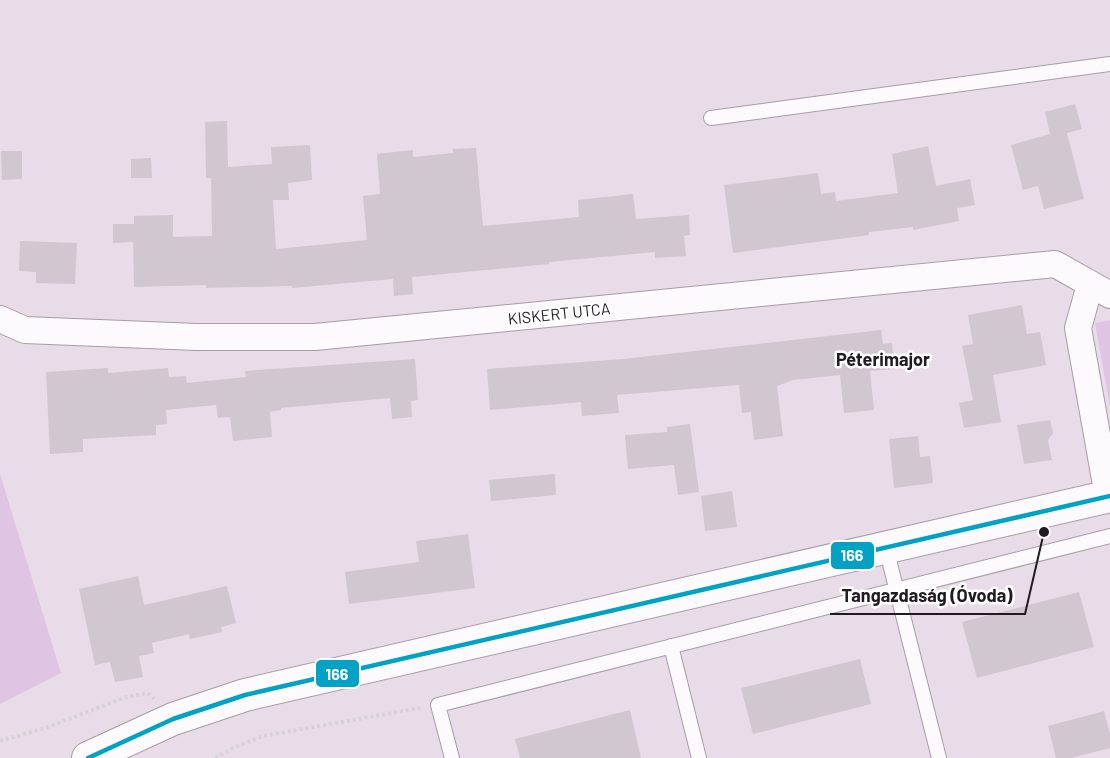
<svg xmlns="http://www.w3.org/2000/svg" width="1110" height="758" viewBox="0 0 1110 758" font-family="Barlow,sans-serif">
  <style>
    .green { fill: #e0c4e4 }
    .building { fill: #d0c7d1 }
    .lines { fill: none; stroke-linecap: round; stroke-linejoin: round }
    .service-casing { stroke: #a69da7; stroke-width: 16 }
    .minor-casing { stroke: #a69da7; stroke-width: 28 }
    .tertiary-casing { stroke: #a69da7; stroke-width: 34 }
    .path { stroke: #d6d3d7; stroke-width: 4; stroke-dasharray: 3 3; stroke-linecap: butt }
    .service { stroke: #fcfafc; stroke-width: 14 }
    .minor { stroke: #fcfafc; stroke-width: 26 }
    .tertiary { stroke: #fcfafc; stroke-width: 32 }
    .bus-1-casing { stroke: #fff; stroke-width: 9 }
    .bus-1 { stroke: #02a2c5; stroke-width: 4.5 }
    .labels { text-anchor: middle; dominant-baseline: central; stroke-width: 5; stroke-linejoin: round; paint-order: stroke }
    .street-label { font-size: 16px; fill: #221a23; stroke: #fff }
    .neighbourhood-label { font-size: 18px; font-weight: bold; fill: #221a23; stroke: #fff }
    .leader { fill: none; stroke: #221a23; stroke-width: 2 }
    .callout-dot { fill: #221a23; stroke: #fff; stroke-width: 2 }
    .callout-label { font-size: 18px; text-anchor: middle; font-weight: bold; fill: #221a23; stroke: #fff; stroke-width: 5; stroke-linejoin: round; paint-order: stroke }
    .line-badge { stroke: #fff; stroke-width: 2 }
    .badge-label { font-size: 16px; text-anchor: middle; font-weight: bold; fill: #fff }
  </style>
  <rect width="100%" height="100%" fill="#e8dce9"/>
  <!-- green -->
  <path class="green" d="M 1110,320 L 1110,407 L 1095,323 Z
    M 0,474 L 61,673 L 0,704 Z"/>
  <!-- building -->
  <path class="building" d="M 1075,104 L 1082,129 L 1067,133 L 1084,199 L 1044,209 L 1038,186 L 1023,190 L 1011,145 L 1050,134 L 1045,112 Z
    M 227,121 L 228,167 L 272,164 L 271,147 L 310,145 L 312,180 L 288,183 L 289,200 L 273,200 L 276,249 L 367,240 L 363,196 L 380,194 L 377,154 L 413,150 L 413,157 L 453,153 L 453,149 L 476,148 L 483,226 L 579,217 L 578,200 L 633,194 L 636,219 L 689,215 L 690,235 L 684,236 L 686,256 L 655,258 L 655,252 L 549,262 L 549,264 L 412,277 L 413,294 L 394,296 L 393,279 L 292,288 L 292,286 L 206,288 L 206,285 L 134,287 L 133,242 L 113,243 L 113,224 L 134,224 L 134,216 L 173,215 L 173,237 L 212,236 L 211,178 L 206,178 L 205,122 Z
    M 928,146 L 936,186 L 970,179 L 975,205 L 957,208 L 959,221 L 913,230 L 913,227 L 869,232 L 869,235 L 733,253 L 724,185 L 818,173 L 821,194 L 835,192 L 836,201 L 898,193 L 892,154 Z
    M 1,151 L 22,151 L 22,179 L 2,180 Z
    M 151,158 L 152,178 L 131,178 L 131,159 Z
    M 20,241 L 77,243 L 75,284 L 36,283 L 36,272 L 19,271 Z
    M 1022,305 L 1027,334 L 1040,332 L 1046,365 L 993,375 L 1001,422 L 964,428 L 959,403 L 973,400 L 962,346 L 973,344 L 968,315 Z
    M 881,330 L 883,344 L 892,343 L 894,369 L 870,371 L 874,410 L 844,413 L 840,375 L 793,380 L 777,386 L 783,436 L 754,440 L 751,412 L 742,413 L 739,385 L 617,395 L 619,413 L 582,416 L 581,402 L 490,410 L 487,369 L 623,359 Z
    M 415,359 L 418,400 L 411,401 L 412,417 L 392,419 L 390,398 L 281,408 L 281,410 L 270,412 L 272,437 L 233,441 L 230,417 L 218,418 L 216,405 L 166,410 L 167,424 L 156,425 L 156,435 L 83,439 L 83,452 L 50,454 L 46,372 L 108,368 L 108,373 L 168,368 L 169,377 L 186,376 L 187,383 L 246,377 L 245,371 Z
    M 1050,420 L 1053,433 L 1048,440 L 1052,460 L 1024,464 L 1017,425 Z
    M 690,424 L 699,492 L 678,495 L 674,465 L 628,469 L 625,435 L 667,432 L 667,427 Z
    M 918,436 L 920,457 L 930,456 L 933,483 L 894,488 L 889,439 Z
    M 555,474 L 556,495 L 491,501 L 489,480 Z
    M 732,491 L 737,527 L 705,531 L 701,496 Z
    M 468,534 L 475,588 L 349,604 L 345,572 L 419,562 L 416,541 Z
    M 138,576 L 144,605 L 227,586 L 236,623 L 221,627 L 222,632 L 190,639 L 189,634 L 152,643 L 154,653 L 139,656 L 143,677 L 115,682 L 110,662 L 95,665 L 79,589 Z
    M 1079,592 L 1094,647 L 977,678 L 962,622 Z
    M 860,659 L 871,704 L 753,734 L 741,688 Z
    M 630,710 L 641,758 L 520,758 L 515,739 Z
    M 1104,711 L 1110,734 L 1110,748 L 1071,758 L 1056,758 L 1048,726 Z"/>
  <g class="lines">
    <defs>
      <path id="service" d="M 711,118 L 1110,64
        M 886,548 L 939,758
        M 671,646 L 699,758
        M 452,758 L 438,705 L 1110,536"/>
      <path id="minor" d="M 1090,285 L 1078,328 L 1108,496
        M 0,319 L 25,330 L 197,337 L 315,337 L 1055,264 L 1110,295"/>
      <path id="tertiary" d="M 88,758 L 173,719 L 245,695 L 1110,496"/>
    </defs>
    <!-- service casing -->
    <use href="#service" class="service-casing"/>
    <!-- minor casing -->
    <use href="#minor" class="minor-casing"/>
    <!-- tertiary casing -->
    <use href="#tertiary" class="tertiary-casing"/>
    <!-- path -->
    <path class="path" d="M 0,741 L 48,727 L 126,697 L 148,693 L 154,699
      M 215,758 L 233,748 L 263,736 L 420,708"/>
    <!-- service -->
    <use href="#service" class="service"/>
    <!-- minor -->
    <use href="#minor" class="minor"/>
    <!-- tertiary -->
    <use href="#tertiary" class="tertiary"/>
    <defs>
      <path id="bus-1" d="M 88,758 L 173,719 L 245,695 L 1110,496"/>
    </defs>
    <!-- bus-1 casing -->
    <use href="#bus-1" class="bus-1-casing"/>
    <!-- bus-1 -->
    <use href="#bus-1" class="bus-1"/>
  </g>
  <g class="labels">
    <!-- street labels -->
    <g class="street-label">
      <text transform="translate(559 313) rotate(-6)">KISKERT UTCA</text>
    </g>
    <!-- neighbourhood labels -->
    <g class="neighbourhood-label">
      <text x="883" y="359">Péterimajor</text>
    </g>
  </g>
  <!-- callouts -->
  <path class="leader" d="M1044 532L1025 614H830"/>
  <circle class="callout-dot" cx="1044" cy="532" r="6"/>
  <g class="callout-label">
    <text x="927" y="602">Tangazdaság (Óvoda)</text>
  </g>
  <g class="line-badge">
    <rect x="830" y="541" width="45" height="29" rx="6" fill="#02a2c5"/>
    <rect x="315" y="659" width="45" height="29" rx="6" fill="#02a2c5"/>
  </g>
  <g class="badge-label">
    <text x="852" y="561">166</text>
    <text x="337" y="680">166</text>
  </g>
</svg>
